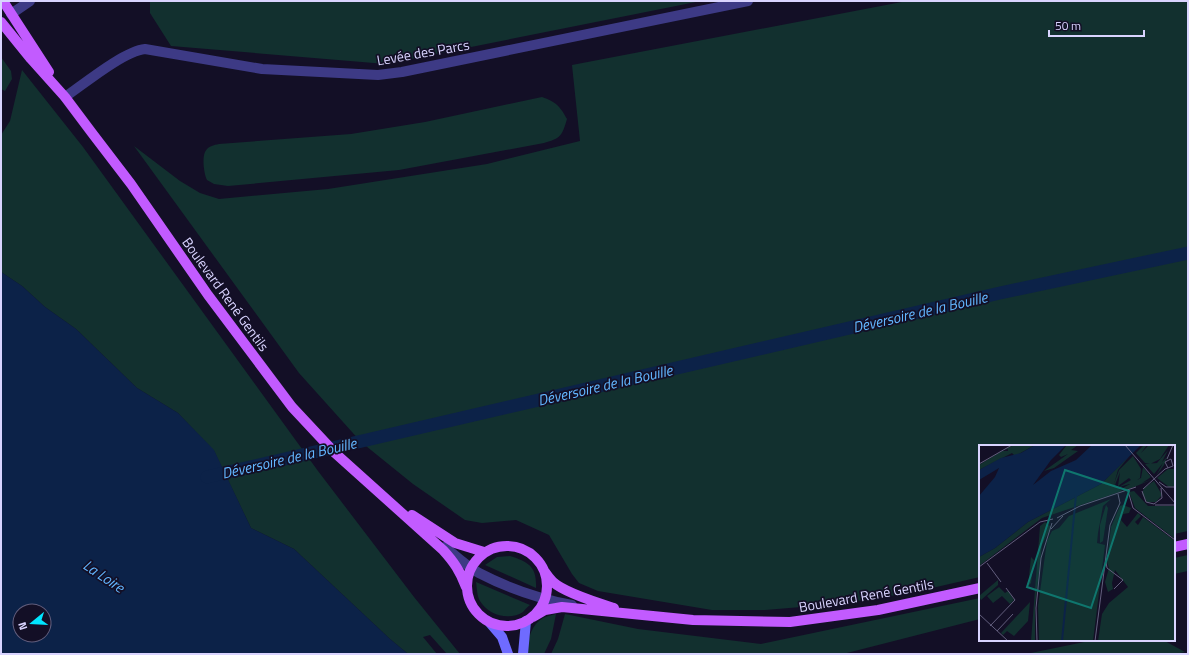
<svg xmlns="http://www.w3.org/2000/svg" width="1189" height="655" viewBox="0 0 1189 655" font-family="'Titillium Web',sans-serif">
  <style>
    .green { fill: #12302f }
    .water { fill: #0c2248; fill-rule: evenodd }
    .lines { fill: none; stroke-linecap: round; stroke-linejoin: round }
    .canal { stroke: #0c2248; stroke-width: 13 }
    .minor { stroke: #3d3a85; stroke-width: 10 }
    .secondary { stroke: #6f6bff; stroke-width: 10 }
    .primary { stroke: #c25bff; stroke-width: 10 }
    .labels { text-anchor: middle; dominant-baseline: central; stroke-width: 3.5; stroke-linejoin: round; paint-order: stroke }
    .street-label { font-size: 14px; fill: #d9d4ff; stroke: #130f26 }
    .water-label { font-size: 15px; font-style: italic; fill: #62b6ff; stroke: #130f26 }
    .inset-river { fill: none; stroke: #0c2248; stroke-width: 2 }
    .inset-road { fill: none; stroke: #625e7d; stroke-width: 1 }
    .view { fill: #0f766e; fill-opacity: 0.15; stroke: #0f766e; stroke-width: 2 }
    .inset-edge { fill: none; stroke: #d9d4ff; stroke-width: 2 }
  </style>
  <rect width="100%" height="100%" fill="#130f26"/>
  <!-- green -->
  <path class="green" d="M 150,1 L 701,1 L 386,64 L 171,46 L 150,13 Z
    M 907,1 L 1188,1 L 1188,531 L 1174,534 L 1174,446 L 980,446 L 980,577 L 910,593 L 837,604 L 765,610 L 712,610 L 598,591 L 579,583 L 572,574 L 549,535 L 516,520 L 482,523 L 465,520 L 413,484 L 361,442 L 299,373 L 134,146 L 180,181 L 200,193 L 219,199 L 328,189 L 487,164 L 580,141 L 572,65 Z
    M 1,57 L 11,71 L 12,79 L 5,91 L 1,89 Z
    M 22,70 L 83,147 L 318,471 L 414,597 L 460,654 L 447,654 L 430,635 L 423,637 L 437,654 L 408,654 L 390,639 L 294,549 L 251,528 L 214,451 L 178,413 L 137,388 L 76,329 L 45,307 L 22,286 L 1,272 L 1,135 L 10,121 Z
    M 542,97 C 556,102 560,106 567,119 C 562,136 561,138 544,143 L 399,170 L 228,186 L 214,184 L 207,180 C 204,174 202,159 205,152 C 208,146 214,145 219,144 L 351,134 L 425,122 Z
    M 1188,555 L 1188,571 L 1174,574 L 1174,558 Z
    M 510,556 C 529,562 537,567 536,588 L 485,565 L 497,557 Z
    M 476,582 L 530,605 C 527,607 525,610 523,612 C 509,621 488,615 480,601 C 477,596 477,589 476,582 Z
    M 980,598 L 980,619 L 843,654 L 551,654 L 558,639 L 565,614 L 638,629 L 761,644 Z
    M 556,614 L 551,639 L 544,654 L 528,654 C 527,640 531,625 543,618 C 547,616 552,615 556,614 Z
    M 1094,640 L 1163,640 L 1185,652 L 1176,654 L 1026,654 Z"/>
  <!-- water -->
  <path class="water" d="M 1,272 L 22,286 L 45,307 L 76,329 L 137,388 L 178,413 L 214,450 L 251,528 L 294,549 L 390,639 L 408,654 L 1,654 ZM 20,611 L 44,611 L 44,635 L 20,635 Z"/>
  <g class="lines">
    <!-- canal -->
    <path class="canal" d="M 207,477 L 1000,293 L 1188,253"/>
    <!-- minor -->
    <path class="minor" d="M 11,14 L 30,1
      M 65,97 C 84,84 124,51 145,49 L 262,69 L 378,75 L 402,72 L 748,1
      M 445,547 C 456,556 466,566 479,573 C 508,588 540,599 572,605"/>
    <!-- secondary -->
    <path class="secondary" d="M 490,623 L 502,637 L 508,654
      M 523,654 L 526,621"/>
    <!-- primary -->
    <path class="primary" d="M 3,1 L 49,72
      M 1,22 L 31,59 L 65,97 L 92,133 L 131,184 L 208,295 L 292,407 L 335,453 L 443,550 C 454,562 460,571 466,587
      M 412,515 L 455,543 L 484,552
      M467 586a40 40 0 1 1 80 0a40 40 0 1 1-80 0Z
      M 1174,547 L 1188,544
      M 545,572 C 547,575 550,579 553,582 C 565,593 598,603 614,608
      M 533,617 L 545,610 L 562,607 L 693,620 L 790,622 L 878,610 L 980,588"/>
  </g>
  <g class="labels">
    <!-- street labels -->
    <g class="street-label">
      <text transform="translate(423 52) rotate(-10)">Levée des Parcs</text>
      <text transform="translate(226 294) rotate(54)">Boulevard René Gentils</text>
      <text transform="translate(866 595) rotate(-10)">Boulevard René Gentils</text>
    </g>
    <!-- water labels -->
    <g class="water-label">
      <text transform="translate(920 312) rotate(-13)">Déversoire de la Bouille</text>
      <text transform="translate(605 385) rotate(-13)">Déversoire de la Bouille</text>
      <text transform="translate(289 458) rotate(-13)">Déversoire de la Bouille</text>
      <text transform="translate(104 576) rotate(34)">La Loire</text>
    </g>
  </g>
  <!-- overview -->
  <g transform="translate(979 445)">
    <rect width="196" height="196" fill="#130f26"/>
    <path d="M 35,0 L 56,0 L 36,11 L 33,8 L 0,25 L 0,20 L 23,6 L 29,6 L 29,4 L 24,5 ZM 99,0 L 92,5 L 99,6 L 75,23 L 65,26 L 89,9 L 82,12 L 80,10 L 87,1 ZM 165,0 L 168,0 L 162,8 L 170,0 L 190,0 L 181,14 L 171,19 L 166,18 L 157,8 ZM 189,5 L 183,17 L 188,12 L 185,20 L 177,31 L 184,18 L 175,29 L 166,19 L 178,18 ZM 152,9 L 139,25 L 135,39 L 140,25 L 154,11 L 162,24 L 161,33 L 154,38 L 140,42 L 152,35 L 150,33 L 139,41 L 141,27 L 136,40 L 143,46 L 63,73 L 0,121 L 0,112 L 16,103 L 49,77 L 122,39 ZM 164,22 L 172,32 L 163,38 L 174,34 L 148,45 L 142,44 L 162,33 ZM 189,24 L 196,24 L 196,41 L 190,42 L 178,33 ZM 175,36 L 183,50 L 177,57 L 168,57 L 163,49 L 165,43 ZM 155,46 L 169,61 L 196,61 L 196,94 L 156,63 L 150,47 ZM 132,54 L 124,61 L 119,88 L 118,98 L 126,100 L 114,196 L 60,196 L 59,161 L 68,96 L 73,86 L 80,83 L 90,71 ZM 127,60 L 129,63 L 124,96 L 121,98 L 121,80 ZM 144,60 L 152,63 L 150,68 L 144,69 L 142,75 L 148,82 L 159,68 L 162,71 L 156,77 L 159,80 L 164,72 L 196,96 L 196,196 L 119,196 L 123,169 L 130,158 L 149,142 L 136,125 L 133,138 L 134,144 L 129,147 L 126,137 L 130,123 L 128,117 L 132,82 L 141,61 ZM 66,77 L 72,82 L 63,100 L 56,162 L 56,196 L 52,196 L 61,81 ZM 52,112 L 55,115 L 52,138 L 49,141 ZM 19,135 L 19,140 L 2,155 L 0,151 ZM 20,142 L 26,148 L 29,146 L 35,155 L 31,159 L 23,151 L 14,158 L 8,151 ZM 51,157 L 49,176 L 35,191 L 28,186 L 24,190 L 22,188 Z" fill="#12302f"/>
    <path d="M 56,0 L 87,0 L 72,15 L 54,40 L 72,26 L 97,15 L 113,0 L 162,0 L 122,39 L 49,77 L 16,103 L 0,112 L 0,51 L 16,32 L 20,23 L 0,35 L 0,25 L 22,13 L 42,8 Z" fill="#0c2248"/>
    <path class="inset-river" d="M 83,196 L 97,50"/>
    <path class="inset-road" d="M 146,0 L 196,58M 188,14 L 194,0M 0,19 L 33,0M 180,37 L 187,42 L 196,42M 164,44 L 186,24 L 194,21 L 192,14 L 186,17 L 189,23M 149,46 L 154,63 L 196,95M 163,46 L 167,57 L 175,59 L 183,53 L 182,43M 176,60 L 196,60M 78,73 L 101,61 L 157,42M 72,84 L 84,71M 127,117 L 128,123 L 144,135 L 135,144M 8,118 L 22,137M 0,122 L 61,77 L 74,74M 0,169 L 29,196M 11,181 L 36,155 L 27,143M 18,186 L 34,169M 58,196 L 57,163 L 62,113 L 73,78M 116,196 L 131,80 L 141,58 L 139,49"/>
    <path class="view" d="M 86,25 L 150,46 L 112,163 L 48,142 Z"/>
    <rect width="196" height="196" class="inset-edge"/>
  </g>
  <!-- border -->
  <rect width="1189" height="655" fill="none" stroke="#d9d4ff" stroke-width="4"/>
  <!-- north arrow -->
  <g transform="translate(32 623) rotate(252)"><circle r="19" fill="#130f26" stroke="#625e7d"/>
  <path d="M0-3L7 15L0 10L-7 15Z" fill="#00e5ff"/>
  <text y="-6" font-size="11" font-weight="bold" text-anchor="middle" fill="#d9d4ff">N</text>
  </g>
  <!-- scale -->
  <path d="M1049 30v6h95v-6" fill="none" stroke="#d9d4ff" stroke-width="2"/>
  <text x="1055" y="30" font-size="12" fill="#d9d4ff" stroke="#130f26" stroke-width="3" paint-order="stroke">50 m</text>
</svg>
